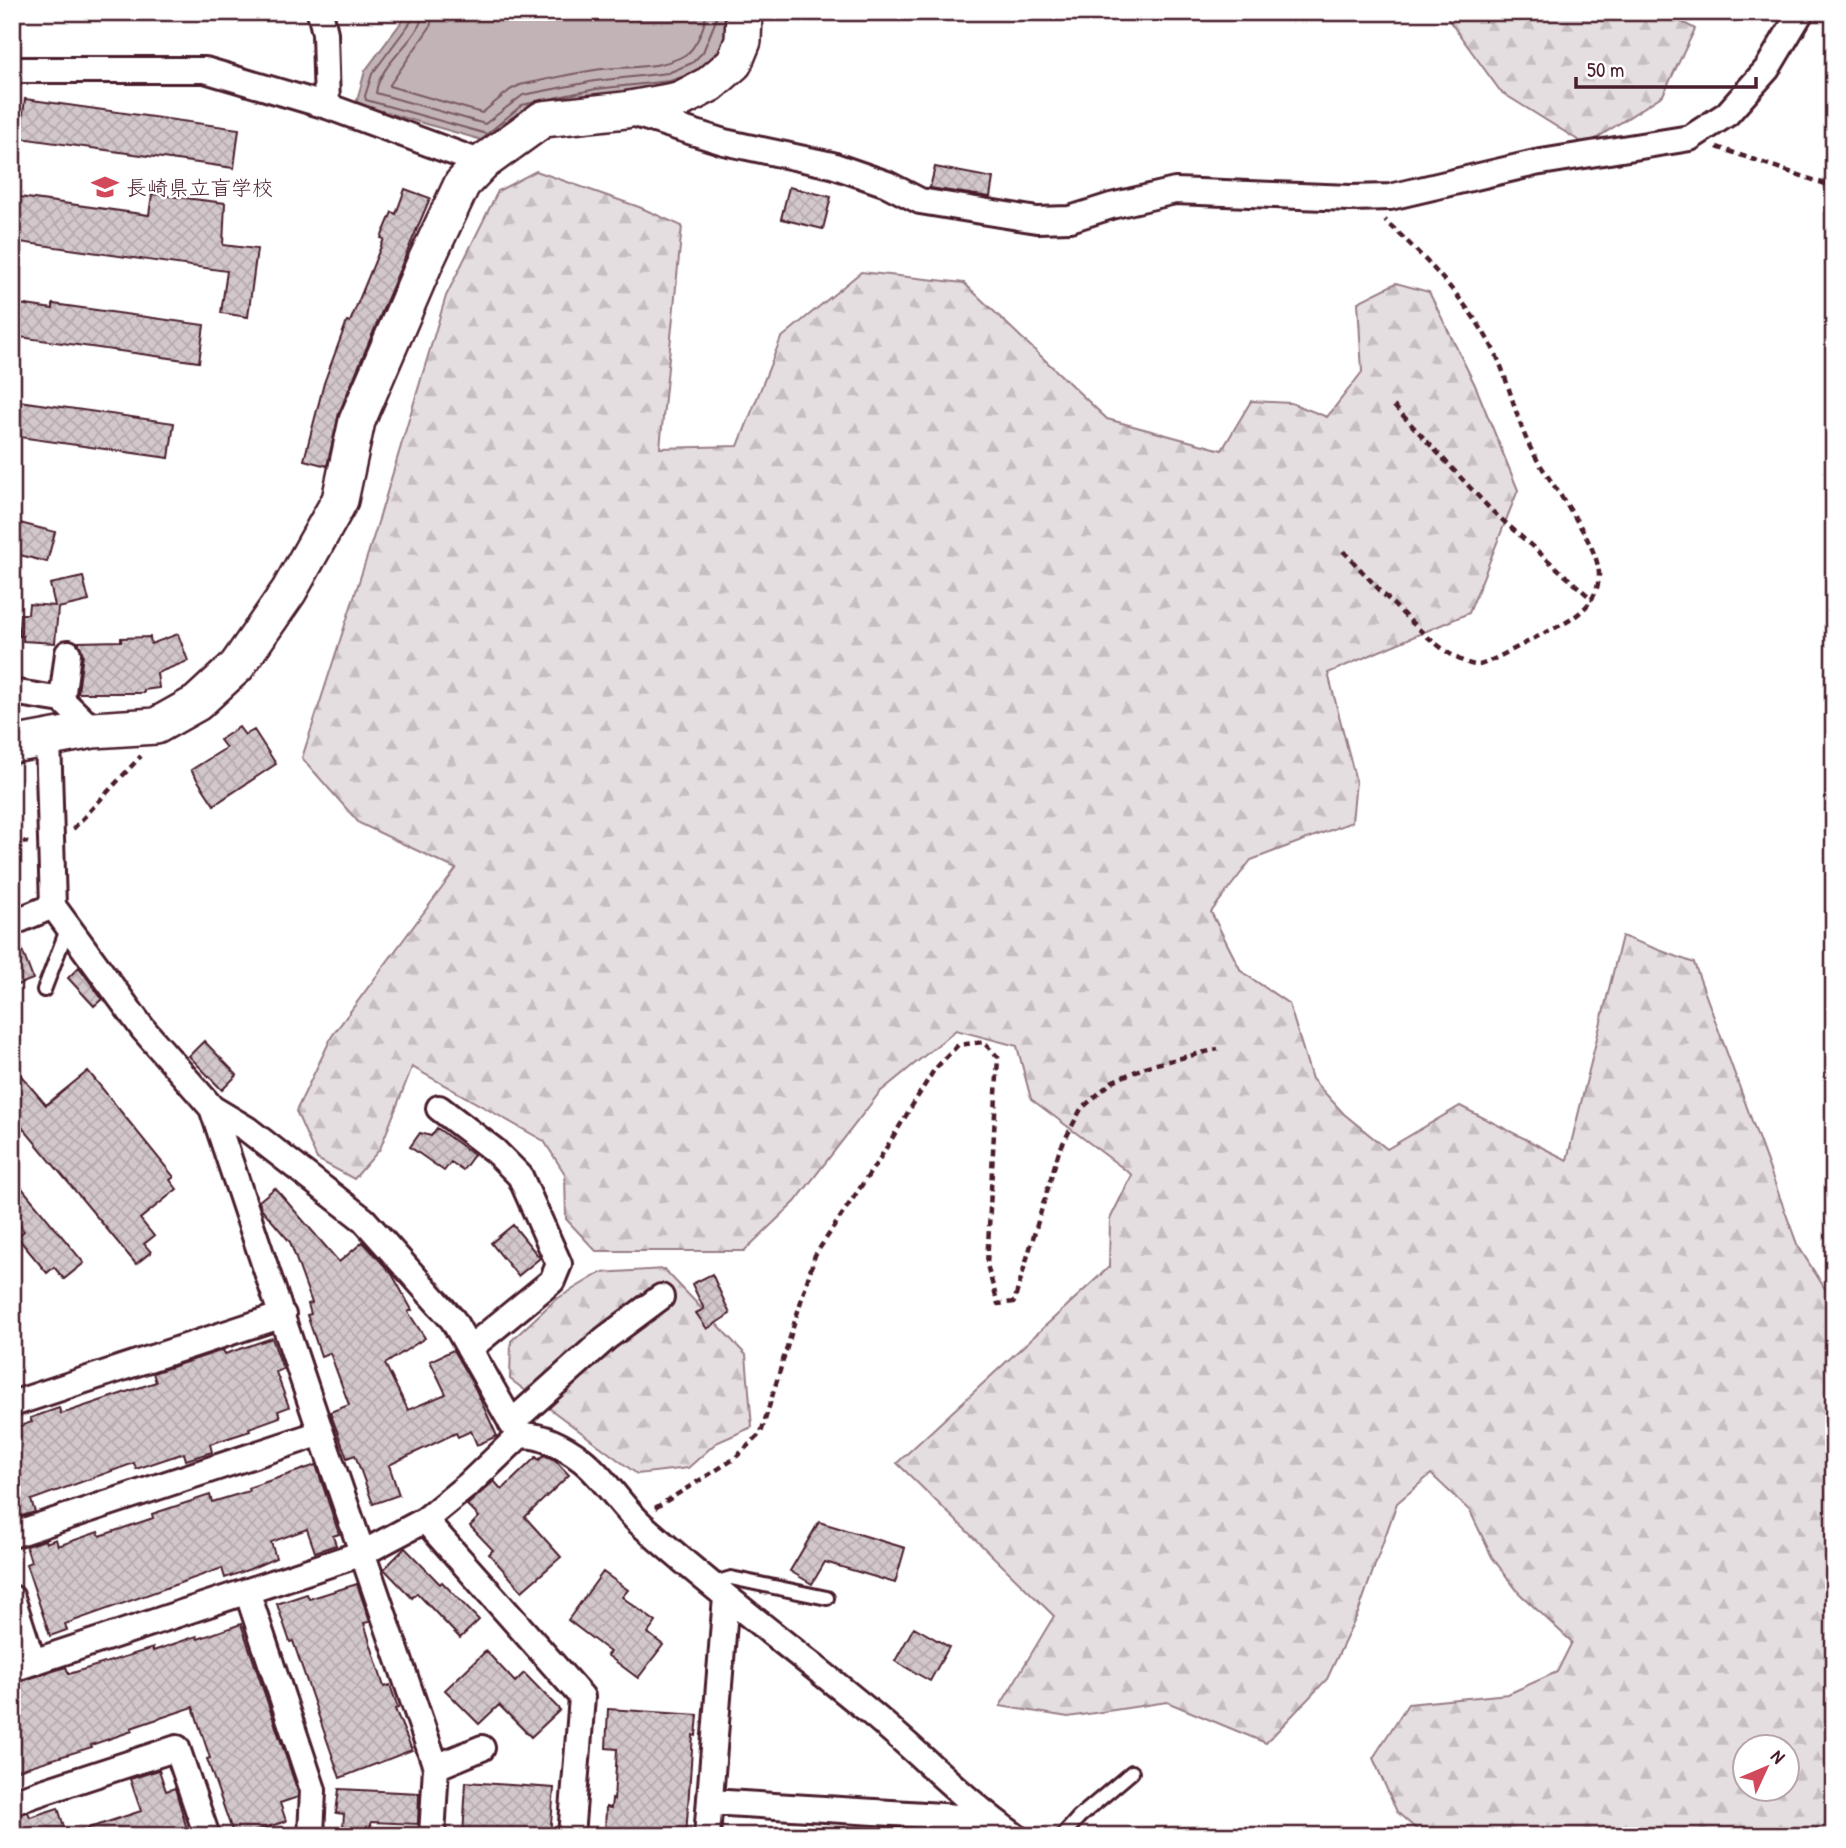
<svg xmlns="http://www.w3.org/2000/svg" width="1846" height="1848" viewBox="0 0 1846 1848" font-family="'Patrick Hand','Klee One',sans-serif">
  <style>
    .forest { fill: url(#forest-firs); stroke: #987e86; stroke-width: 2; fill-rule: evenodd }
    .water { fill: #c1b3b6; stroke: #91787e; stroke-width: 2 }
    .lines { fill: none; stroke-linecap: round; stroke-linejoin: round }
    .shore { stroke: #7a5a63; stroke-width: 2 }
    .building { fill: url(#building-cross-hatch); stroke: #4a1f2b; stroke-width: 2 }
    .lane-casing { stroke: #4a1f2b; stroke-width: 18 }
    .street-casing { stroke: #4a1f2b; stroke-width: 30 }
    .secondary-casing { stroke: #4a1f2b; stroke-width: 40 }
    .path { stroke: #4a1f2b; stroke-width: 4.5; stroke-dasharray: 7 5; stroke-linecap: butt }
    .lane { stroke: #fff; stroke-width: 12 }
    .street { stroke: #fff; stroke-width: 24 }
    .secondary { stroke: #fff; stroke-width: 35 }
    .labels { text-anchor: middle; dominant-baseline: central; stroke-width: 5; stroke-linejoin: round; paint-order: stroke }
    .poi-label { font-size: 21px; fill: #4a1f2b; stroke: #fff; text-anchor: start }
  </style>
  <defs>
    <pattern id="forest-firs" width="22" height="20" patternUnits="userSpaceOnUse" patternTransform="scale(1.75)"><rect width="22" height="20" fill="#e5dee0"/><path d="M5 1l3.5 6h-7zM16 11l3.5 6h-7z" fill="#c6bec0"/></pattern>
    <pattern id="building-cross-hatch" width="8" height="8" patternUnits="userSpaceOnUse" patternTransform="scale(1.75)"><rect width="8" height="8" fill="#d2c7cb"/><path d="M0 0l8 8M0 8l8-8" fill="none" stroke="#b6aaae"/></pattern>
  </defs>
  <rect width="100%" height="100%" fill="#fff"/>
  <filter id="ink" filterUnits="userSpaceOnUse"><feTurbulence type="fractalNoise" baseFrequency=".0143" numOctaves="2"/><feDisplacementMap in="SourceGraphic" scale="14" xChannelSelector="R" yChannelSelector="G"/><feConvolveMatrix kernelMatrix="1 2 1 2 8 2 1 2 1" color-interpolation-filters="sRGB"/></filter>
  <g filter="url(#ink)">
    <!-- forest -->
    <path class="forest" d="M 1445,12 L 1664,12 L 1695,29 L 1663,95 L 1586,145 L 1501,92 L 1448,19 Z
      M 536,171 L 639,207 L 682,226 L 660,448 L 738,446 L 781,338 L 861,272 L 964,283 L 1107,419 L 1222,450 L 1251,401 L 1291,403 L 1327,417 L 1362,372 L 1358,302 L 1396,283 L 1429,292 L 1475,385 L 1518,490 L 1469,613 L 1328,673 L 1356,781 L 1352,822 L 1251,860 L 1211,912 L 1241,971 L 1289,1004 L 1312,1079 L 1344,1114 L 1387,1149 L 1460,1106 L 1567,1160 L 1622,936 L 1694,963 L 1797,1244 L 1834,1303 L 1834,1836 L 1424,1836 L 1397,1812 L 1373,1758 L 1408,1704 L 1508,1694 L 1557,1672 L 1572,1642 L 1519,1593 L 1492,1557 L 1470,1511 L 1431,1474 L 1397,1503 L 1358,1613 L 1327,1679 L 1266,1743 L 1167,1702 L 1068,1717 L 1000,1706 L 1054,1616 L 897,1463 L 1109,1267 L 1110,1219 L 1132,1175 L 1031,1099 L 1017,1046 L 956,1030 L 880,1092 L 795,1202 L 744,1251 L 596,1251 L 566,1219 L 565,1174 L 544,1141 L 412,1067 L 380,1149 L 354,1179 L 317,1159 L 296,1111 L 332,1036 L 456,869 L 359,823 L 302,758 L 376,529 L 446,296 L 498,191 ZM 1744,1746 L 1786,1746 L 1786,1788 L 1744,1788 Z
      M 664,1269 L 746,1355 L 752,1427 L 716,1443 L 688,1468 L 637,1474 L 510,1379 L 511,1341 L 555,1300 L 600,1273 Z"/>
    <!-- water -->
    <path class="water" d="M 409,12 L 731,12 C 735,34 716,61 702,77 L 489,142 L 356,104 L 365,71 Z"/>
    <g class="lines">
      <!-- shore -->
      <path class="shore" d="M 414,12 L 413,19 L 372,74 L 365,96 L 366,100 L 487,134 L 522,105 L 536,102
        M 423,12 C 421,40 379,62 376,93 L 485,124 L 523,95 L 595,81 L 668,73 L 692,63 L 703,52 L 716,20 L 716,12
        M 434,12 L 430,27 L 389,86 L 482,113 L 510,90 L 520,85 C 545,80 570,74 595,70 C 623,66 660,70 685,55 C 696,49 706,24 706,12
        M 549,99 L 596,89 L 670,81 L 682,77"/>
    </g>
    <!-- building -->
    <path class="building" d="M 25,99 L 239,129 L 234,168 L 20,138 Z
      M 935,167 L 993,178 L 990,197 L 930,188 Z
      M 789,187 L 831,197 L 823,229 L 781,219 Z
      M 405,189 L 430,198 L 339,413 L 327,466 L 304,460 L 324,383 L 347,321 L 350,322 L 384,239 L 381,238 L 392,212 L 396,214 Z
      M 152,194 L 225,203 L 223,245 L 257,249 L 248,317 L 221,313 L 227,271 L 12,241 L 12,196 L 149,215 Z
      M 12,303 L 53,309 L 53,304 L 204,325 L 199,362 L 12,336 Z
      M 12,400 L 174,423 L 169,458 L 12,436 Z
      M 12,521 L 55,532 L 47,562 L 12,553 Z
      M 83,577 L 89,601 L 58,608 L 55,643 L 23,641 L 23,636 L 19,636 L 20,614 L 28,614 L 29,604 L 55,606 L 50,584 Z
      M 178,634 L 188,661 L 157,673 L 159,688 L 144,690 L 144,693 L 78,693 L 83,654 L 78,642 L 121,641 L 121,638 L 150,637 L 151,644 Z
      M 239,727 L 245,735 L 254,730 L 276,764 L 214,805 L 191,770 L 226,748 L 220,740 Z
      M 17,937 L 33,979 L 12,987 L 12,938 Z
      M 79,967 L 102,999 L 94,1006 L 68,978 Z
      M 204,1041 L 237,1075 L 222,1090 L 189,1056 Z
      M 12,1065 L 46,1105 L 88,1071 L 174,1177 L 170,1180 L 177,1189 L 140,1219 L 154,1236 L 144,1244 L 151,1252 L 136,1264 L 12,1115 Z
      M 437,1128 L 474,1155 L 463,1170 L 451,1162 L 444,1171 L 410,1147 L 420,1133 L 431,1136 Z
      M 12,1176 L 84,1263 L 64,1279 L 54,1267 L 47,1273 L 17,1237 L 24,1231 L 12,1216 Z
      M 275,1188 L 339,1262 L 363,1242 L 392,1274 L 412,1310 L 408,1312 L 425,1338 L 385,1364 L 408,1410 L 446,1394 L 430,1361 L 453,1350 L 475,1388 L 497,1436 L 477,1445 L 471,1431 L 458,1437 L 456,1433 L 389,1465 L 399,1495 L 373,1504 L 355,1455 L 347,1458 L 330,1412 L 349,1405 L 330,1353 L 321,1356 L 307,1315 L 311,1314 L 308,1304 L 312,1303 L 290,1242 L 261,1208 L 259,1201 Z
      M 513,1225 L 540,1258 L 518,1276 L 491,1243 Z
      M 712,1274 L 730,1314 L 707,1329 L 696,1313 L 704,1309 L 692,1284 Z
      M 272,1338 L 283,1369 L 276,1372 L 289,1407 L 278,1411 L 280,1417 L 249,1428 L 250,1431 L 210,1444 L 212,1452 L 186,1460 L 184,1453 L 136,1469 L 134,1463 L 31,1500 L 35,1512 L 15,1518 L 12,1509 L 12,1429 L 32,1422 L 30,1418 L 59,1408 L 61,1414 L 156,1382 L 153,1373 L 223,1350 L 225,1354 Z
      M 544,1455 L 555,1460 L 569,1475 L 525,1517 L 561,1557 L 522,1591 L 489,1554 L 493,1550 L 470,1526 L 479,1517 L 467,1505 L 494,1481 L 502,1490 L 536,1457 L 539,1460 Z
      M 316,1465 L 339,1534 L 333,1536 L 336,1545 L 315,1552 L 307,1529 L 271,1542 L 276,1558 L 250,1569 L 225,1578 L 222,1568 L 65,1624 L 67,1630 L 50,1636 L 26,1564 L 31,1562 L 26,1546 L 45,1540 L 46,1543 L 56,1539 L 58,1546 L 98,1532 L 100,1536 L 153,1518 L 152,1514 L 210,1495 L 212,1502 L 249,1491 L 248,1488 Z
      M 819,1522 L 905,1548 L 895,1583 L 825,1562 L 812,1584 L 790,1571 Z
      M 405,1548 L 440,1584 L 442,1582 L 479,1620 L 460,1638 L 417,1593 L 412,1598 L 384,1569 Z
      M 603,1572 L 628,1590 L 622,1597 L 656,1622 L 648,1633 L 663,1645 L 638,1678 L 607,1655 L 610,1652 L 568,1620 Z
      M 357,1584 L 370,1622 L 364,1623 L 384,1687 L 390,1685 L 398,1708 L 395,1709 L 412,1750 L 340,1778 L 293,1641 L 290,1642 L 277,1604 L 307,1594 L 309,1599 Z
      M 241,1624 L 298,1792 L 298,1797 L 280,1803 L 286,1821 L 241,1836 L 234,1836 L 207,1759 L 210,1758 L 193,1707 L 131,1728 L 132,1731 L 91,1745 L 92,1747 L 12,1772 L 12,1684 L 66,1667 L 69,1674 L 153,1648 L 153,1651 L 197,1636 L 198,1639 Z
      M 914,1627 L 949,1647 L 930,1681 L 895,1661 Z
      M 486,1651 L 515,1682 L 524,1673 L 560,1710 L 531,1737 L 499,1705 L 479,1724 L 445,1690 Z
      M 608,1709 L 698,1715 L 696,1736 L 693,1735 L 686,1836 L 605,1833 L 606,1807 L 611,1808 L 612,1799 L 614,1800 L 617,1749 L 606,1748 Z
      M 159,1770 L 166,1791 L 175,1788 L 189,1836 L 78,1836 L 77,1832 L 141,1811 L 130,1779 Z
      M 466,1782 L 554,1788 L 550,1836 L 463,1836 Z
      M 339,1789 L 419,1793 L 418,1824 L 371,1822 L 371,1830 L 343,1828 L 344,1814 L 336,1813 Z
      M 58,1808 L 67,1836 L 12,1836 L 12,1816 L 28,1812 L 30,1817 Z"/>
    <g class="lines">
      <defs>
        <path id="lane" d="M 44,990 L 68,927
          M 711,1584 L 731,1578 L 827,1598
          M 1062,1836 L 1079,1817 L 1132,1772"/>
        <path id="street" d="M 320,12 L 325,33 L 327,106
          M 12,70 L 205,70 L 327,106 L 482,163
          M 629,112 L 724,142 L 832,165 L 887,184 L 920,201 L 1037,220 L 1070,219 L 1111,206 L 1175,191 L 1350,198 L 1390,197 L 1535,163 L 1690,138 L 1727,114 L 1767,69 L 1801,12
          M 12,692 L 62,700 L 93,730
          M 62,700 L 68,653
          M 48,737 L 53,906 L 143,1029 L 212,1108 L 247,1129 L 364,1220 L 453,1320 L 519,1436 C 540,1433 565,1447 582,1460 C 605,1478 621,1507 643,1526 C 714,1590 791,1647 865,1708 C 916,1749 961,1798 1015,1836
          M 12,923 L 53,906
          M 212,1108 L 321,1433 L 436,1767 L 432,1836
          M 439,1108 L 495,1151 L 520,1176 L 559,1264 L 552,1281 L 469,1349
          M 12,1404 L 283,1315
          M 511,1423 L 606,1338 L 661,1297
          M 425,1520 L 582,1697 L 571,1836
          M 12,1535 L 321,1433
          M 247,1591 L 313,1790 L 311,1836
          M 12,1598 L 33,1662
          M 12,1669 L 363,1553 L 425,1520 L 469,1484 L 519,1436
          M 436,1767 L 482,1748
          M 12,1802 L 177,1748 L 207,1836
          M 710,1802 L 992,1819
          M 707,1836 L 726,1597"/>
        <path id="secondary" d="M 12,745 L 93,730 L 156,726 L 197,703 L 237,666 L 289,591 L 340,500 L 357,421 L 424,265 L 462,184 L 482,163 L 543,119 L 625,110 L 679,100 L 710,84 L 734,63 L 743,41 L 744,12"/>
      </defs>
      <!-- lane casing -->
      <use href="#lane" class="lane-casing"/>
      <!-- street casing -->
      <use href="#street" class="street-casing"/>
      <!-- secondary casing -->
      <use href="#secondary" class="secondary-casing"/>
      <!-- path -->
      <path class="path" d="M 1717,147 L 1834,187
        M 1394,406 L 1491,510 L 1593,600
        M 1343,551 C 1368,576 1444,667 1479,665 C 1488,664 1541,634 1555,628 C 1577,618 1599,601 1599,574 C 1598,541 1547,480 1531,449 C 1514,416 1509,377 1491,345 C 1464,297 1424,257 1385,220
        M 73,829 L 141,756
        M 12,837 L 28,843
        M 655,1508 L 734,1459 L 761,1433 L 815,1255 L 880,1158 L 934,1070 L 958,1045 L 983,1042 L 998,1057 L 987,1265 L 998,1304 L 1014,1302 L 1059,1151 L 1081,1109 L 1113,1081 L 1148,1066 L 1218,1049"/>
      <!-- lane -->
      <use href="#lane" class="lane"/>
      <!-- street -->
      <use href="#street" class="street"/>
      <!-- secondary -->
      <use href="#secondary" class="secondary"/>
    </g>
  </g>
  <!-- icons -->
  <defs>
    <symbol id="school-bare" viewBox="-9 -9 18 18"><path d="M0-5L7-2L0 1L-7-2ZM-4 1L0 2.5L4 1V4Q0 6-4 4Z" fill="#d1495b" stroke="#fff" stroke-width="2.5" paint-order="stroke"/></symbol>
  </defs>
  <g fill-rule="evenodd">
    <use href="#school-bare" x="86" y="168" width="38" height="38"/>
  </g>
  <g class="labels">
    <!-- poi labels -->
    <g class="poi-label">
      <text x="126" y="187">長崎県立盲学校</text>
    </g>
  </g>
  <!-- margin -->
  <rect width="1846" height="1848" fill="none" stroke="#fff" stroke-width="42"/>
  <rect x="21" y="21" width="1804" height="1806" fill="none" stroke="#4a1f2b" stroke-width="2.5" filter="url(#ink)"/>
  <!-- north arrow -->
  <g transform="translate(1766 1768) rotate(46)"><circle r="33" fill="#ffffff" stroke="#b7a5aa" stroke-width="2"/>
  <path d="M0-5L12 26L0 18L-12 26Z" fill="#d1495b"/>
  <text y="-10" font-size="19" font-weight="bold" text-anchor="middle" fill="#4a1f2b">N</text>
  </g>
  <!-- scale -->
  <path d="M1576 77v10h180v-10" fill="none" stroke="#4a1f2b" stroke-width="3.5"/>
  <text x="1587" y="77" font-size="21" fill="#4a1f2b" stroke="#ffffff" stroke-width="5" paint-order="stroke">50 m</text>
</svg>
